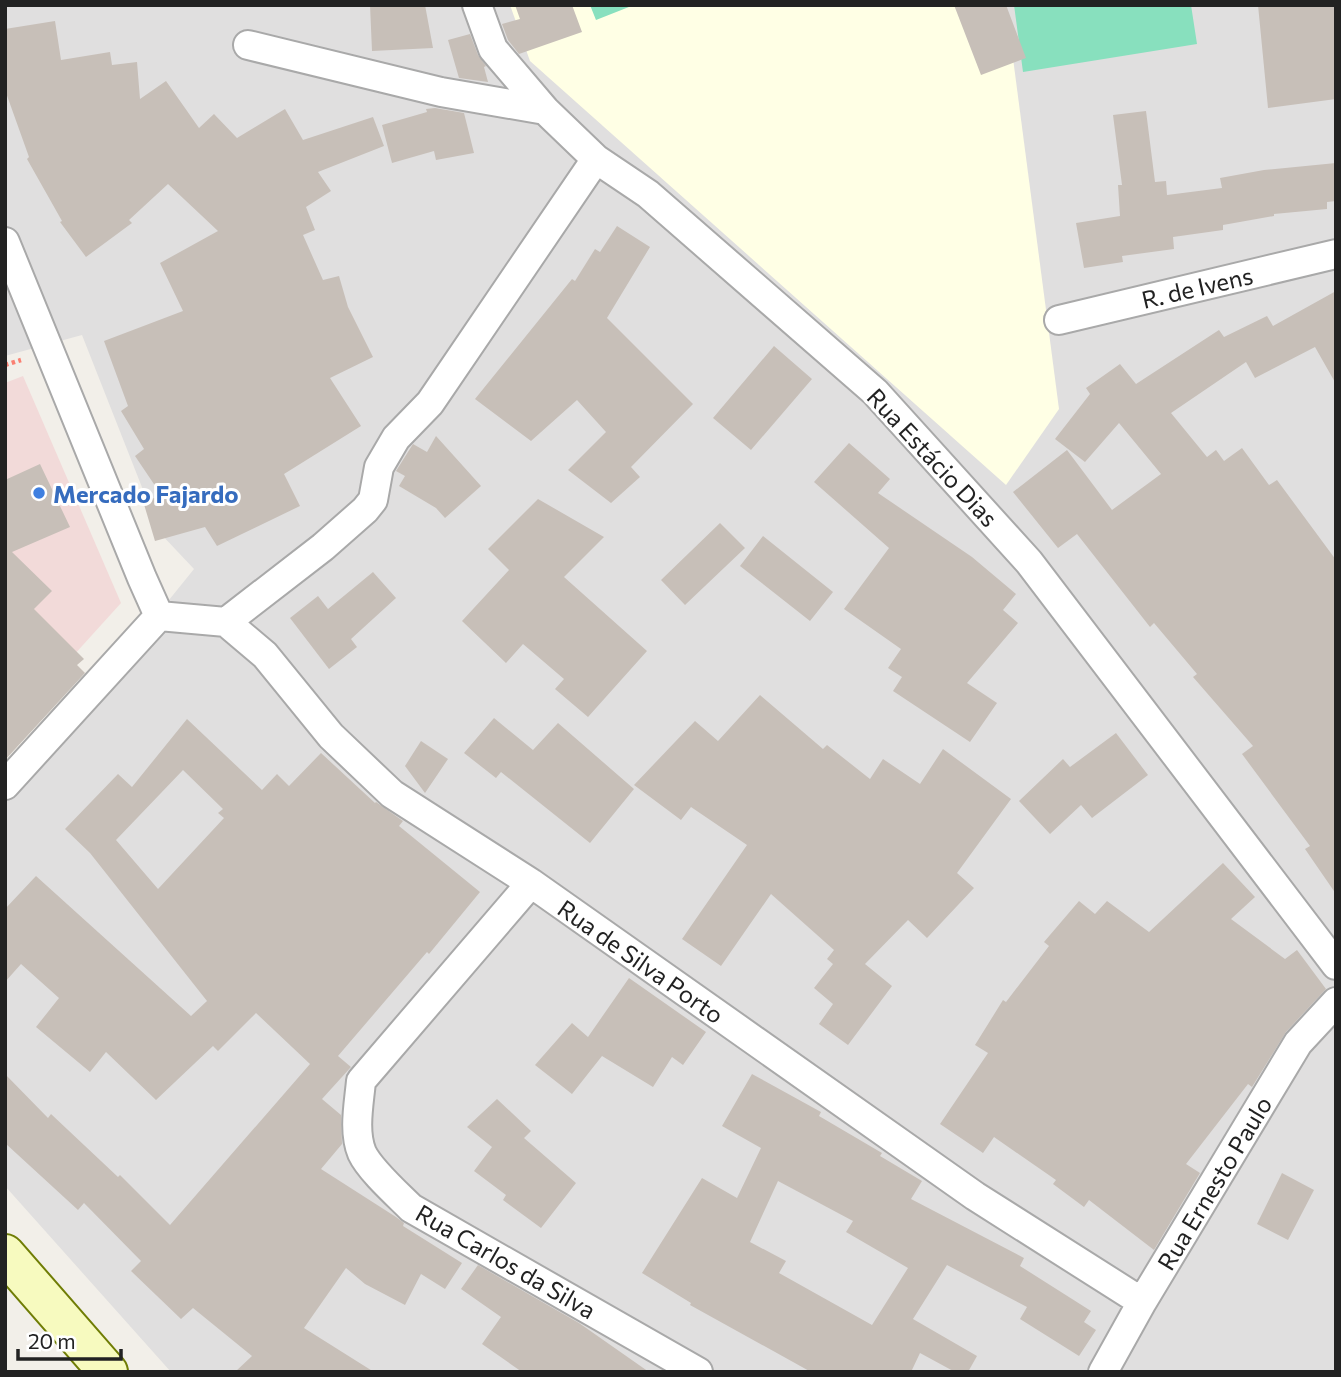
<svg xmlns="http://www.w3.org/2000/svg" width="1341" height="1377" viewBox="0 0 1341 1377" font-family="Commissioner,sans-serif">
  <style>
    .residential { fill: #e0dfdf }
    .commercial { fill: #f2dad9 }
    .education { fill: #ffffe5 }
    .pitch { fill: #88e0be }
    .building { fill: #c7bfb8; fill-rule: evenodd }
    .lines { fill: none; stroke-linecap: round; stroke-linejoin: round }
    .minor-casing { stroke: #a9a9a9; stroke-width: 32 }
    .secondary-casing { stroke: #707d05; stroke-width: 42 }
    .path { stroke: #fa8072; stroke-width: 4.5; stroke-dasharray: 3.5 3.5; stroke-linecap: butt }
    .minor { stroke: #fff; stroke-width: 28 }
    .secondary { stroke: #f7fabf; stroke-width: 38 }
    .shop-dot { fill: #3f7fe0; stroke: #fff; stroke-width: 2.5 }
    .labels { text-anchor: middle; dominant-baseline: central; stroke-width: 6; stroke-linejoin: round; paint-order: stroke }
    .street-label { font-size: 24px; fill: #222; stroke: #fff }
    .shop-label { font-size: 24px; font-weight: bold; fill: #366cbe; stroke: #fff; text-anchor: start }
  </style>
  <rect width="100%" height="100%" fill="#f2efe9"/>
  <!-- residential -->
  <path class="residential" d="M 5,5 L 1336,5 L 1336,1372 L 171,1372 L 5,1186 L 5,803 L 194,569 L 160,533 L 82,335 L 5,356 Z"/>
  <!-- commercial -->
  <path class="commercial" d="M 23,376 L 121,603 L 5,731 L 5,383 Z"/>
  <!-- education -->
  <path class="education" d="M 510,5 L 1006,5 L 1059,409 L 1006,485 L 530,61 Z"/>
  <!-- pitch -->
  <path class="pitch" d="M 590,5 L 634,5 L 596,20 Z
    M 1014,5 L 1191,5 L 1197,44 L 1023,72 Z"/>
  <!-- building -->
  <path class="building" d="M 370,5 L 425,5 L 433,48 L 372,51 Z
    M 515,5 L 572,5 L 582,32 L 519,54 L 508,40 L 502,24 L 520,19 Z
    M 954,5 L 1006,5 L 1026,58 L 981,75 Z
    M 1258,5 L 1336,5 L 1336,99 L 1268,108 Z
    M 55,21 L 61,60 L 110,52 L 112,65 L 137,62 L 140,99 L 166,81 L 199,128 L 214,114 L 237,138 L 285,109 L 303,140 L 373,117 L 384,146 L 318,172 L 331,191 L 306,207 L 315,230 L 303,235 L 323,280 L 339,276 L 348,307 L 373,357 L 330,378 L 361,426 L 284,474 L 300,506 L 217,546 L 205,527 L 155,541 L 143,501 L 162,496 L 135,456 L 144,449 L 121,411 L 128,406 L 104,341 L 183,311 L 160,263 L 218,231 L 168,184 L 129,220 L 132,223 L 86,257 L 60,222 L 62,221 L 27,159 L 29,157 L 5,90 L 5,29 Z
    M 470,34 L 478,55 L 486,66 L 484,67 L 488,82 L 459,78 L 448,40 Z
    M 435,108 L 464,113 L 474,153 L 436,160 L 434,151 L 392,163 L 382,125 L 427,112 L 426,109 Z
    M 1146,111 L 1155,182 L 1166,181 L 1167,195 L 1222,188 L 1220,178 L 1264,170 L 1336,163 L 1336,201 L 1327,202 L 1327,209 L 1274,214 L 1274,216 L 1223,225 L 1223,230 L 1173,237 L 1174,249 L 1122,256 L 1123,262 L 1084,268 L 1076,223 L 1120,216 L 1118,185 L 1122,185 L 1113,115 Z
    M 617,226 L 650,247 L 607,318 L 693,404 L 631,467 L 640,477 L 611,503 L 568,470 L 606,432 L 577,400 L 531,441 L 475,399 L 572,279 L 575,281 L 595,249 L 600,252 Z
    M 1336,291 L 1336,384 L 1315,347 L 1255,378 L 1246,362 L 1171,413 L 1207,457 L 1216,450 L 1224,461 L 1242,448 L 1269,485 L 1277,480 L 1336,560 L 1336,894 L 1305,849 L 1310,846 L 1242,754 L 1253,746 L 1193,677 L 1197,674 L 1154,623 L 1150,627 L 1077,534 L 1058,548 L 1013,492 L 1067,450 L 1112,510 L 1161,474 L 1119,423 L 1085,462 L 1055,439 L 1090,394 L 1086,388 L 1120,364 L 1136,384 L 1219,330 L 1224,337 L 1267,316 L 1273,326 Z
    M 774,346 L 812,379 L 751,450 L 713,418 Z
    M 436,436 L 481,486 L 445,518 L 436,508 L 399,486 L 405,476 L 396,471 L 413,444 L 427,452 Z
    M 849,443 L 890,479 L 878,493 L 972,557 L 1016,594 L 1003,610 L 1018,623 L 967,683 L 997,703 L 970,742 L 893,691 L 902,677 L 888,668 L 901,649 L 844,609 L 889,548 L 814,482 Z
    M 40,464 L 70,527 L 12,552 L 52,591 L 34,609 L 84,659 L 77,665 L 85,673 L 5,760 L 5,480 Z
    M 538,499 L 604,537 L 564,577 L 647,651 L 588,717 L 555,689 L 564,679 L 523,644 L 506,663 L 462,621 L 509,570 L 488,549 Z
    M 720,523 L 745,548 L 685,605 L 661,580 Z
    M 763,536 L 833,592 L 810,621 L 740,566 Z
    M 373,572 L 396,598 L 351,639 L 357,647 L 329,669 L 290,618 L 318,596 L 328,609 Z
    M 760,695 L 823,749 L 827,745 L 870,779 L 883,759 L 920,784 L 943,749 L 1011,799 L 957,873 L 974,888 L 927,938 L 908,920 L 865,964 L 892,986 L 848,1045 L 819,1024 L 833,1004 L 814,988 L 833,964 L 827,959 L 834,950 L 771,894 L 721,966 L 682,939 L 747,845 L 691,807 L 681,820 L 634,785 L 695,721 L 718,741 Z
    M 494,718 L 533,750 L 558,723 L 634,789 L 590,843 L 501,772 L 496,778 L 464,753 Z
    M 187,719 L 262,790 L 277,774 L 289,786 L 321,753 L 375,803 L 376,802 L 403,821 L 399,826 L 480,892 L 429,954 L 427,952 L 338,1056 L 351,1067 L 322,1099 L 341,1115 L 342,1144 L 321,1169 L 396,1217 L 404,1223 L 403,1226 L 462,1263 L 445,1289 L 421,1274 L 405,1305 L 365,1284 L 346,1268 L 304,1328 L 374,1372 L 235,1372 L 252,1356 L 193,1308 L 181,1319 L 131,1271 L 141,1261 L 84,1203 L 78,1210 L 5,1143 L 5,1074 L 48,1118 L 51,1114 L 118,1177 L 120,1175 L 170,1225 L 310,1064 L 256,1013 L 218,1051 L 213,1046 L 156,1100 L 106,1052 L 90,1072 L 36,1027 L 59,998 L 21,964 L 5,982 L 5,909 L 36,876 L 191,1016 L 207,1001 L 90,853 L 65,829 L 118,774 L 132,787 ZM 183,770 L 223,809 L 218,813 L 224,818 L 158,889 L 116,840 Z
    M 1116,733 L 1148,775 L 1092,818 L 1081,805 L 1050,834 L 1019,801 L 1063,759 L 1070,767 Z
    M 421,741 L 448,759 L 425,793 L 405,766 Z
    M 1223,863 L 1255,897 L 1231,919 L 1285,959 L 1297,950 L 1326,989 L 1286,1032 L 1252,1087 L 1248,1084 L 1186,1164 L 1200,1173 L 1154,1250 L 1089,1200 L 1084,1207 L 1053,1184 L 1056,1180 L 994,1137 L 983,1153 L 940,1124 L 988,1053 L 975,1045 L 1003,1000 L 1006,1002 L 1049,946 L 1044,942 L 1079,901 L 1095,914 L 1107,901 L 1149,932 Z
    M 629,978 L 706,1032 L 683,1065 L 672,1057 L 653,1087 L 602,1056 L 572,1094 L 535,1065 L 572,1023 L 588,1037 Z
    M 752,1074 L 821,1112 L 819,1116 L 882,1153 L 880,1156 L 922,1181 L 911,1199 L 1024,1258 L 1020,1266 L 1091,1311 L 1084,1322 L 1096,1330 L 1079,1356 L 1020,1319 L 1027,1307 L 947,1265 L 913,1319 L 977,1356 L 968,1372 L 955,1372 L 920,1353 L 911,1372 L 811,1372 L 690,1305 L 691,1303 L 642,1273 L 702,1178 L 737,1198 L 761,1148 L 722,1126 ZM 778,1181 L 853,1221 L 846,1232 L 908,1268 L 872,1325 L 779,1273 L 786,1261 L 750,1242 Z
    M 497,1099 L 531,1131 L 524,1138 L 576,1183 L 541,1228 L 503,1200 L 506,1195 L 474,1171 L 492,1147 L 467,1127 Z
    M 1282,1173 L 1314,1190 L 1288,1240 L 1257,1224 Z
    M 478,1265 L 579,1323 L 649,1372 L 522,1372 L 482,1344 L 501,1317 L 461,1289 Z"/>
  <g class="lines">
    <defs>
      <path id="minor" d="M 477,5 L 493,49 L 545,110 L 596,159 L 648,194 L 875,392 L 1029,562 L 1336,965
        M 248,45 L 441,92 L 545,110
        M 5,242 L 142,578 L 159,616
        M 1059,320 L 1336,254
        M 159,616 L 226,622 L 265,655 L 331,736 L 392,794 L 531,883 L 975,1196 L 1142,1302
        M 226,622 L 323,547 L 365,510 L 373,500 L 379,467 L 396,438 L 430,403 L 596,159
        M 5,785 L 159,616
        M 531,883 L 361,1081 C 359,1104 353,1131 362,1153 C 370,1170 397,1194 411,1208 L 698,1372
        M 1103,1372 L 1142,1302 L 1298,1043 L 1336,1002"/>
      <path id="secondary" d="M 5,1254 L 108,1372"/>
    </defs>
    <!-- minor casing -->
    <use href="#minor" class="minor-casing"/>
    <!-- secondary casing -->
    <use href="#secondary" class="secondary-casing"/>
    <!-- path -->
    <path class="path" d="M 5,365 L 21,360"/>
    <!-- minor -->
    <use href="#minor" class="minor"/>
    <!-- secondary -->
    <use href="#secondary" class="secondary"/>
  </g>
  <!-- markers -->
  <circle class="shop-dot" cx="39" cy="493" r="7"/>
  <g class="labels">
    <!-- street labels -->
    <g class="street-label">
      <text transform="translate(1197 287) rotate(-13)">R. de Ivens</text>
      <text transform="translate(933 457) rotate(47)">Rua Estácio Dias</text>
      <text transform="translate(641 961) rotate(35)">Rua de Silva Porto</text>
      <text transform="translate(1214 1183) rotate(-59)">Rua Ernesto Paulo</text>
      <text transform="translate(506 1261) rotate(30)">Rua Carlos da Silva</text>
    </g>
    <!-- shop labels -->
    <g class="shop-label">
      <text x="53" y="493">Mercado Fajardo</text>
    </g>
  </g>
  <!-- border -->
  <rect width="1341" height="1377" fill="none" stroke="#222222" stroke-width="14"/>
  <!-- scale -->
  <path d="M18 1349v10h103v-10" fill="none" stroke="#222222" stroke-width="3.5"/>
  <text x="28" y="1349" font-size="21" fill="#222222" stroke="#ffffff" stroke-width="5" paint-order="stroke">20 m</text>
</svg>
